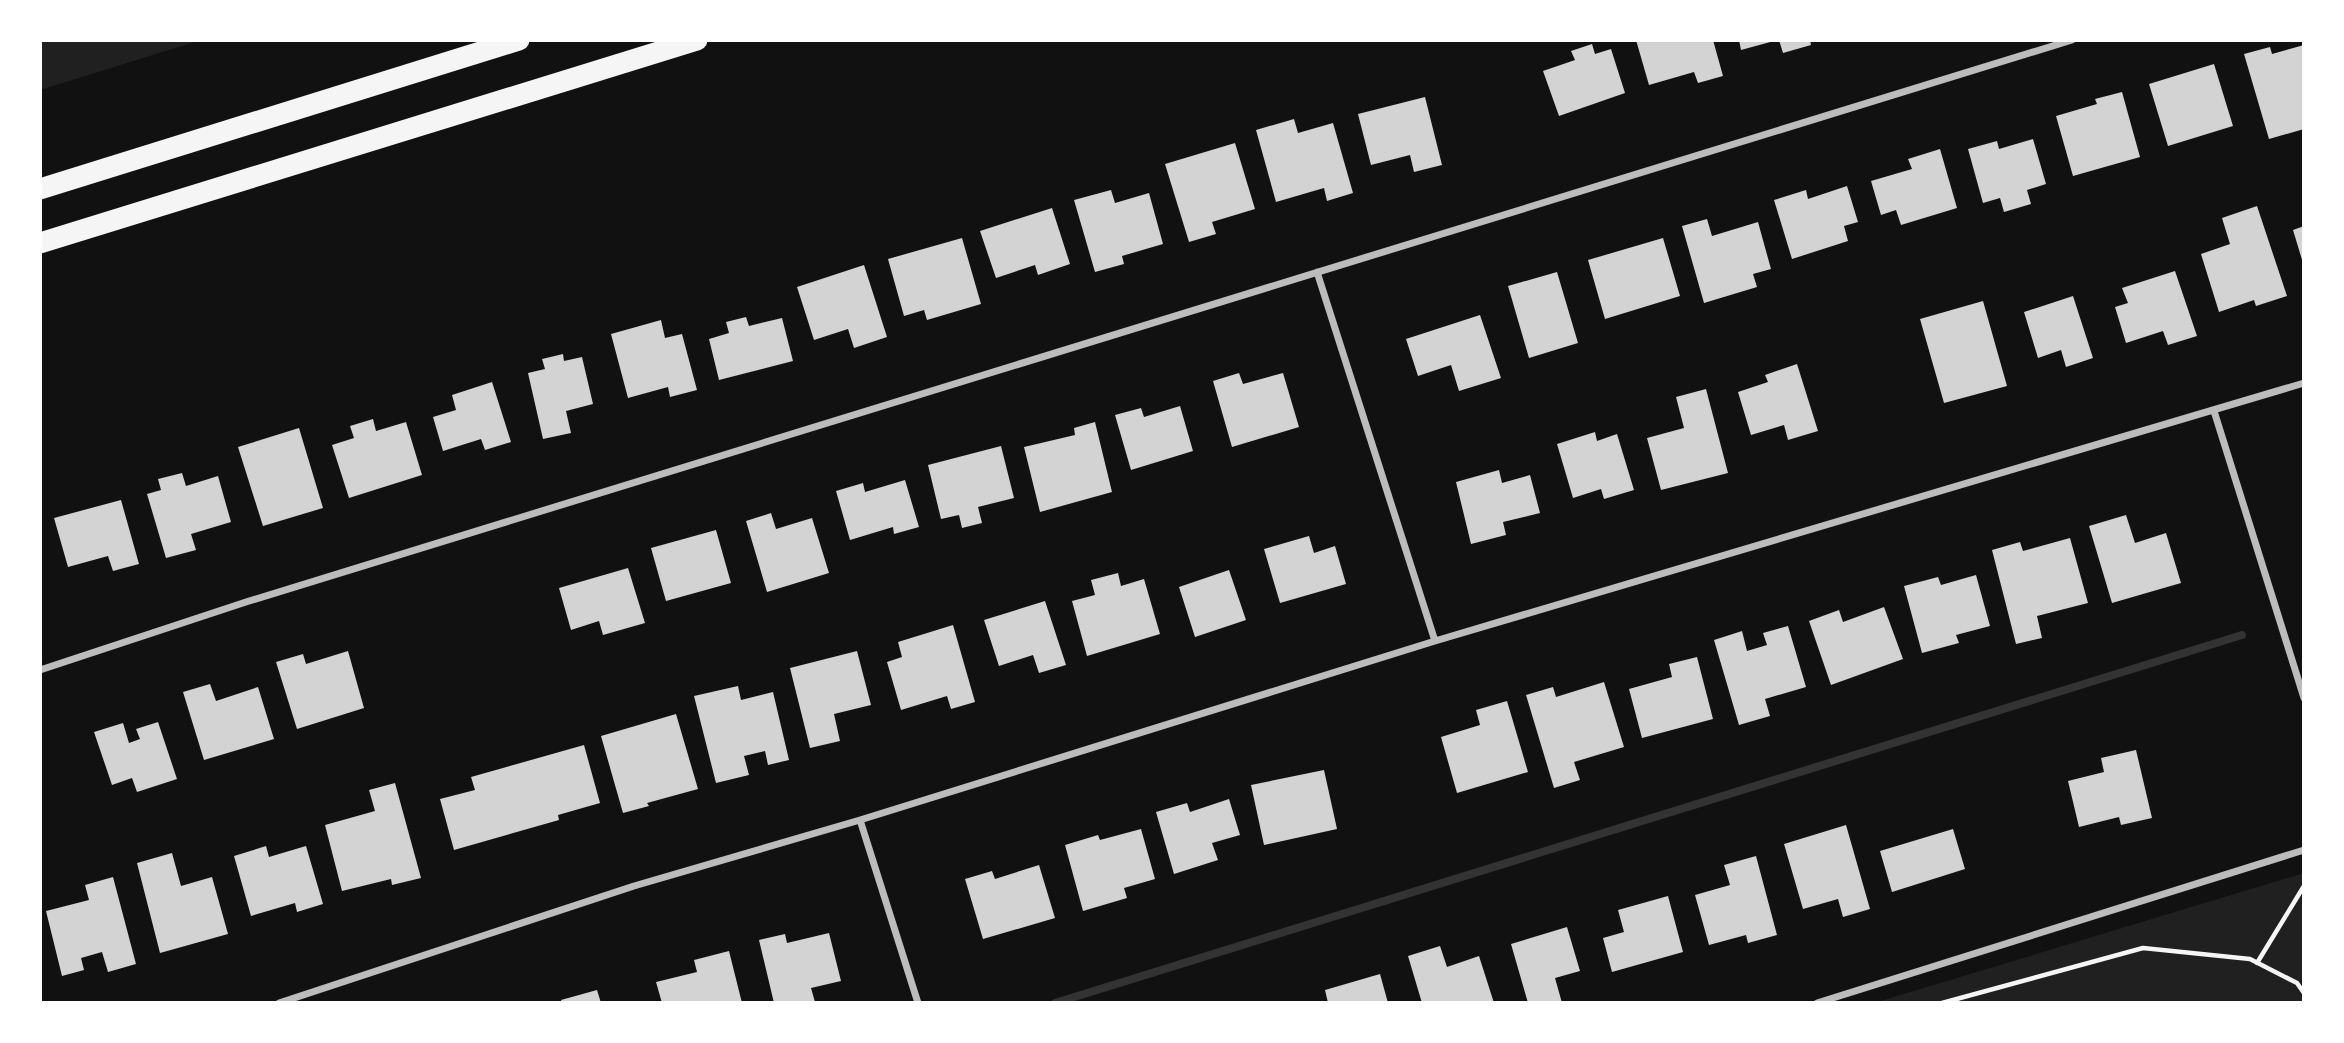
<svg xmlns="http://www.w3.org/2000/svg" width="2344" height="1043" viewBox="0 0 2344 1043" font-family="Signika,sans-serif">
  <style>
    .green { fill: #202020 }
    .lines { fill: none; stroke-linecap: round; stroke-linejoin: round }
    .stream { stroke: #333; stroke-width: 8 }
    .building { fill: #d3d3d3 }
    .path { stroke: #f5f5f5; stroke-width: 4.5 }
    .minor { stroke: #bcbcbc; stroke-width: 7 }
    .motorway { stroke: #f5f5f5; stroke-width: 21 }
  </style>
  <rect width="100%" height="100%" fill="#111"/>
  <!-- green -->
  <path class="green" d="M 40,40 L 201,40 L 40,90 Z
    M 2304,873 L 2304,1003 L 1874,1003 Z"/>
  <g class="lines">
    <!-- stream -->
    <path class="stream" d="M 1055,1003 L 2242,635"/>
  </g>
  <!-- building -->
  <path class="building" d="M 1636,40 L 1713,40 L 1723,76 L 1698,83 L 1694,72 L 1649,85 Z
    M 1739,40 L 1774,40 L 1774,41 L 1741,50 Z
    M 1779,40 L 1810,40 L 1811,45 L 1783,53 Z
    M 1592,44 L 1595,54 L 1611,49 L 1625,93 L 1559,116 L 1543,71 L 1575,60 L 1571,51 Z
    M 2304,45 L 2304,129 L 2269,139 L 2244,54 L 2270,47 L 2272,54 Z
    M 2214,64 L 2233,126 L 2168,146 L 2149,84 Z
    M 2122,92 L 2140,157 L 2073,176 L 2056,116 L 2097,104 L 2095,99 Z
    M 1425,97 L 1442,165 L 1414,172 L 1410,155 L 1371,165 L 1358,114 Z
    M 1294,119 L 1298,133 L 1333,123 L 1353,193 L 1327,201 L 1324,188 L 1276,202 L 1256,130 Z
    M 2033,139 L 2046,184 L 2027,190 L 2031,204 L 2004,212 L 2000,198 L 1983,203 L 1968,149 L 1997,141 L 1999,149 Z
    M 1235,143 L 1255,209 L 1212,222 L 1216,234 L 1189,242 L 1165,164 Z
    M 1940,149 L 1957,208 L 1901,225 L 1896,210 L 1881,215 L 1871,181 L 1912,169 L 1908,159 Z
    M 1847,186 L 1858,222 L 1844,226 L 1848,241 L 1792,259 L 1774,200 L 1806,190 L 1808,199 Z
    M 1111,190 L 1115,203 L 1149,193 L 1163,244 L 1122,256 L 1124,264 L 1095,272 L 1074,200 Z
    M 2257,206 L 2287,296 L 2256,306 L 2254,300 L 2219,312 L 2201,254 L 2230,244 L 2222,218 Z
    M 1052,208 L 1070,264 L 1038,275 L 1035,265 L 996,278 L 980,231 Z
    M 1707,219 L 1712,236 L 1758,222 L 1771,269 L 1753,274 L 1757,287 L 1704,303 L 1682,226 Z
    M 2304,226 L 2304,263 L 2303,263 L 2293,230 Z
    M 962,238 L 981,304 L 927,320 L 924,310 L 904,316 L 888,259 Z
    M 1663,238 L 1680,296 L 1605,319 L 1588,260 Z
    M 864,265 L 887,337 L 854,348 L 848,329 L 814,340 L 797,287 Z
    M 2175,271 L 2197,336 L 2168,345 L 2163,331 L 2126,343 L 2115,307 L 2128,303 L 2122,288 Z
    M 1557,272 L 1578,343 L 1529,358 L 1508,286 Z
    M 2073,296 L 2093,358 L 2066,367 L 2061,350 L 2038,358 L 2024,312 Z
    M 1983,301 L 2007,386 L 1944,403 L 1920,319 Z
    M 1480,315 L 1501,378 L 1459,391 L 1451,365 L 1418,376 L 1406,339 Z
    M 746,317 L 749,326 L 782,318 L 793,361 L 719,380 L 709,339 L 729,333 L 726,322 Z
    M 661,320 L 665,338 L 682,334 L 697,390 L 670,397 L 668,387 L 628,398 L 611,334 Z
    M 563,354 L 564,361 L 582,357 L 593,404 L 566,411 L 571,433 L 543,439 L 528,373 L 545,369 L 542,359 Z
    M 1797,364 L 1818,431 L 1788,440 L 1784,425 L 1751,435 L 1738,392 L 1768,382 L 1765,375 Z
    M 1239,373 L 1243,384 L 1283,373 L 1299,427 L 1232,447 L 1213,381 Z
    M 492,382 L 511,442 L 485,450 L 481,439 L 443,451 L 433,417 L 456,410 L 452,395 Z
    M 1706,389 L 1728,473 L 1661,490 L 1647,438 L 1684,428 L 1676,397 Z
    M 1180,406 L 1193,451 L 1131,470 L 1115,415 L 1141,408 L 1144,417 Z
    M 373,419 L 376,431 L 406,422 L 422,475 L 349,498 L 332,445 L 354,438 L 350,426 Z
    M 1095,422 L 1112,492 L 1040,512 L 1024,447 L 1075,435 L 1074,428 Z
    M 299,428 L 323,508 L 263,526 L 238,447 Z
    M 1595,432 L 1597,441 L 1617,434 L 1634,490 L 1604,499 L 1601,489 L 1573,498 L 1557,444 Z
    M 1001,446 L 1014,498 L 978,507 L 982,523 L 962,528 L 959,515 L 941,519 L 928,465 Z
    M 1499,470 L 1502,483 L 1530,475 L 1540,513 L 1503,522 L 1506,535 L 1471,544 L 1456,482 Z
    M 182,473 L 186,486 L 218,476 L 231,522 L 191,534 L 196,550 L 166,558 L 147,494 L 161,490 L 158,479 Z
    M 905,480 L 919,527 L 894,534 L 893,527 L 850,540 L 836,491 L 863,483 L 865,492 Z
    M 121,500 L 139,564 L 113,571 L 108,556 L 68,567 L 54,518 Z
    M 771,513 L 776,529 L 812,518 L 829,573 L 767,592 L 746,521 Z
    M 2126,515 L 2135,543 L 2166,533 L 2181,583 L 2112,603 L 2089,526 Z
    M 716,530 L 731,583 L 666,601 L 651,548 Z
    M 1309,536 L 1314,553 L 1335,546 L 1346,584 L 1280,603 L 1264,549 Z
    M 2070,538 L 2088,603 L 2037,616 L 2042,638 L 2016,644 L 1992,550 L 2020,542 L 2023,551 Z
    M 628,568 L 645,623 L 603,635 L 599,621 L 571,630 L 559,588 Z
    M 1229,570 L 1246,620 L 1195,637 L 1179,587 Z
    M 1118,573 L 1121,586 L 1144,579 L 1160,634 L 1087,656 L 1072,601 L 1095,595 L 1091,580 Z
    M 1976,575 L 1990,626 L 1956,635 L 1959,643 L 1922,653 L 1904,586 L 1938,577 L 1941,585 Z
    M 1045,601 L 1066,665 L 1039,673 L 1033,655 L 999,666 L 984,620 Z
    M 1884,607 L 1903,659 L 1831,685 L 1809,621 L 1839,610 L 1843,622 Z
    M 953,625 L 975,702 L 951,709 L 947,696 L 901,710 L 887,662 L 902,657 L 898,642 Z
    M 1788,626 L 1806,687 L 1765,699 L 1770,716 L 1739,725 L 1714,640 L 1742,631 L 1747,651 L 1767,645 L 1763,633 Z
    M 348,651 L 364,708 L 297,729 L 276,662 L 303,654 L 306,664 Z
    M 857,651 L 871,705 L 834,714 L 840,741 L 810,748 L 790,668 Z
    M 1697,657 L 1713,719 L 1642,738 L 1629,689 L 1672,677 L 1669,664 Z
    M 1604,682 L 1624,747 L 1574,762 L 1580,780 L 1554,788 L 1526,695 L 1553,687 L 1556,697 Z
    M 210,684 L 216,701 L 258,687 L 274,739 L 204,760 L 183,692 Z
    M 738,686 L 741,700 L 773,692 L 789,760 L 768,765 L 765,751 L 744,756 L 749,775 L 716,783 L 694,696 Z
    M 1507,701 L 1528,772 L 1457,793 L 1441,737 L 1480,725 L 1476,710 Z
    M 676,714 L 698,789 L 647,803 L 649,806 L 623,813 L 601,736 Z
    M 158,722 L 177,779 L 137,792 L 132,778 L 112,785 L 94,732 L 123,723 L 129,743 L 140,739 L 136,729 Z
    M 584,745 L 600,803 L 558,815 L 559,820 L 454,850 L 440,799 L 475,790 L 471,777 Z
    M 2136,750 L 2152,818 L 2121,825 L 2119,817 L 2079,827 L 2068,781 L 2104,772 L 2101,758 Z
    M 1324,770 L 1337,829 L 1264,845 L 1251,785 Z
    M 395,783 L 421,878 L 392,885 L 391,879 L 342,891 L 325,825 L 375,811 L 369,790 Z
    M 1229,799 L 1240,835 L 1212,843 L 1218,860 L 1174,874 L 1156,812 L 1187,803 L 1190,812 Z
    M 1846,825 L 1870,909 L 1843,917 L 1838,899 L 1803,909 L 1784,844 Z
    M 1141,829 L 1155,879 L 1124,888 L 1127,898 L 1083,911 L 1065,845 L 1098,835 L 1100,840 Z
    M 1953,829 L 1965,869 L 1892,892 L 1880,851 Z
    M 266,846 L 269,857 L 306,846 L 323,904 L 297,912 L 295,903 L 251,916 L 234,856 Z
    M 172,853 L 181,886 L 212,877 L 228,934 L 160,953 L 137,863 Z
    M 1756,856 L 1777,935 L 1748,943 L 1746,935 L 1709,945 L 1695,895 L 1730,885 L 1724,865 Z
    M 1039,865 L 1055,918 L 983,939 L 965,879 L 992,871 L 995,879 Z
    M 113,877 L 136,964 L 108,972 L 102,952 L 81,958 L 84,970 L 62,976 L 46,911 L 89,900 L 85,885 Z
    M 1668,896 L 1683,952 L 1612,972 L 1603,938 L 1624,932 L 1618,910 Z
    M 1567,927 L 1580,971 L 1555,978 L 1562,1003 L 1528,1003 L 1511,944 Z
    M 829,933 L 841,981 L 811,988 L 815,1002 L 774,1003 L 759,940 L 785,934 L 787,943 Z
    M 1440,946 L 1447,967 L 1479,956 L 1494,1003 L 1422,1003 L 1408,956 Z
    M 729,951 L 742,1003 L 662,1003 L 656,982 L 697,972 L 694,960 Z
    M 1380,974 L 1388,1003 L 1328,1003 L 1325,990 Z
    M 597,990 L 601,1003 L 562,1003 L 561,1000 Z"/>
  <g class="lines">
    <!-- path -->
    <path class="path" d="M 2257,963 L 2304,886
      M 1942,1003 L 2143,948 L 2250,959 L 2297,983 L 2304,993"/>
    <!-- minor -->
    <path class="minor" d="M 1317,272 L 1435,641
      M 2214,411 L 2304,698
      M 40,670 L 246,602 L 2072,40
      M 860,820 L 918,1003
      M 279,1003 L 634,886 L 860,820 L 1435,641 L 2304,383
      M 1817,1003 L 2304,850"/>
    <!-- motorway -->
    <path class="motorway" d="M 40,189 L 519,40
      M 40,243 L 697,40"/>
  </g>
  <!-- border -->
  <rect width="2344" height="1043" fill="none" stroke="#ffffff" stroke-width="84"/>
</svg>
